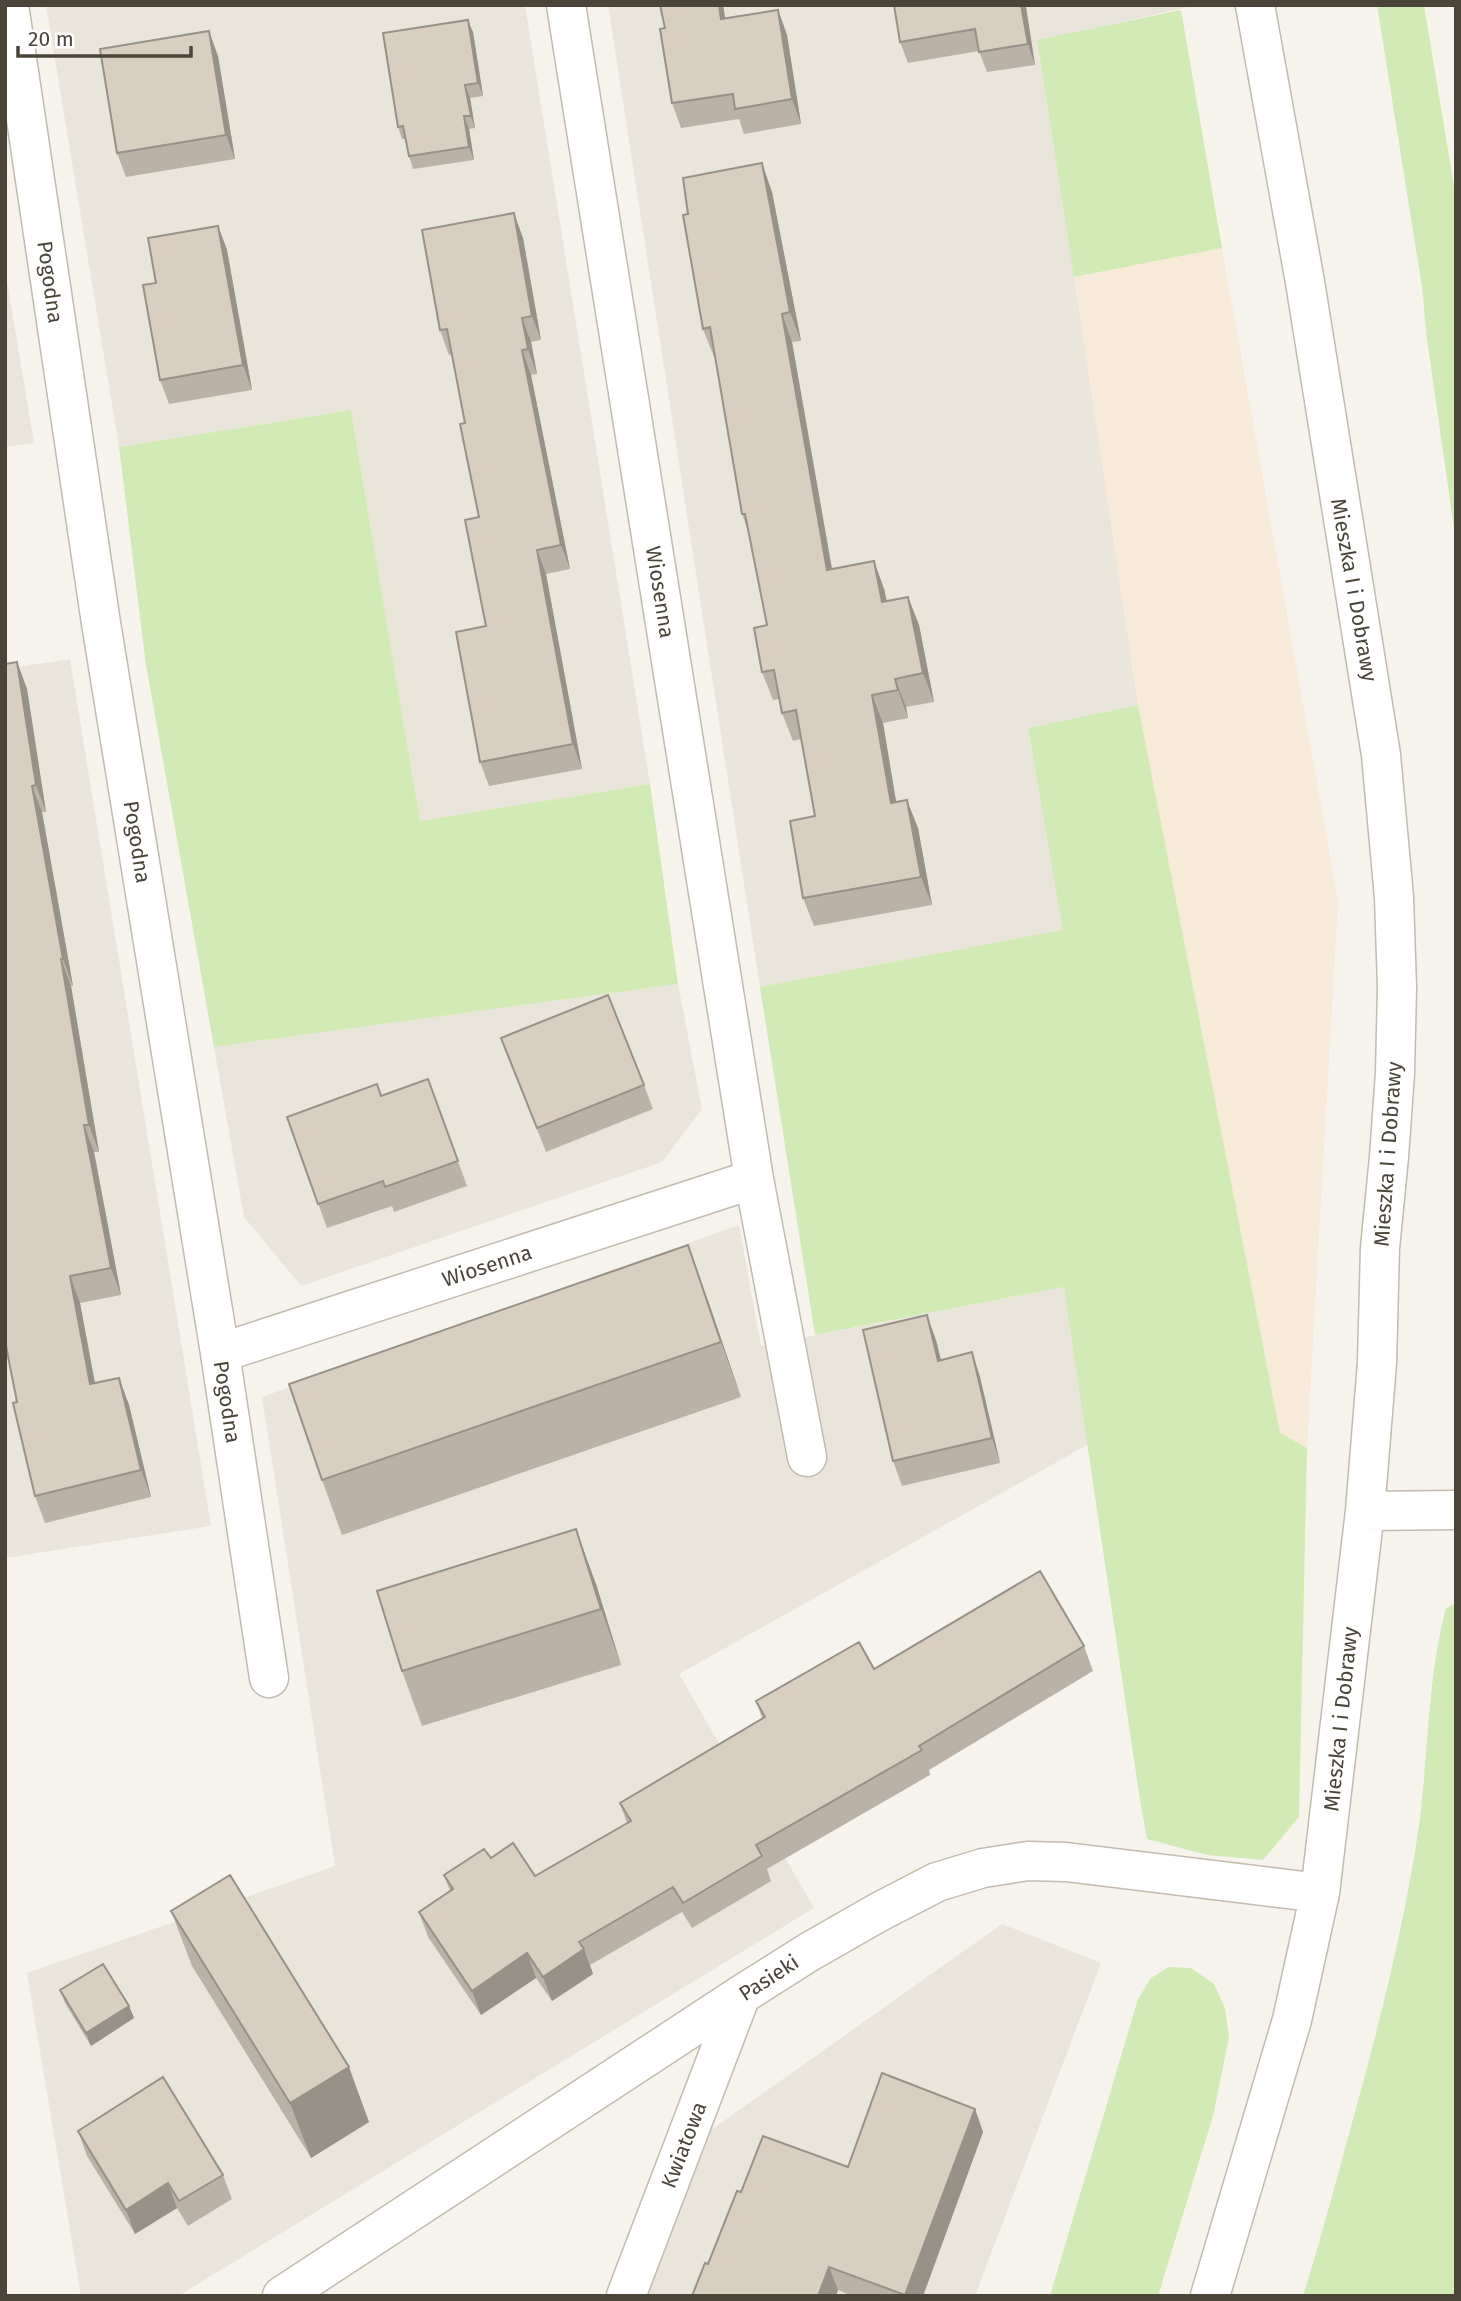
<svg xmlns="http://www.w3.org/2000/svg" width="1461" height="2301" viewBox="0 0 1461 2301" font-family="'Fira Sans',sans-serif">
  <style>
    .residential { fill: #eae5da }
    .commercial { fill: #f7ead8 }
    .green { fill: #d2eab5 }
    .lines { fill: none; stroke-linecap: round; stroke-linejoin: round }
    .street-casing { stroke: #c2bbae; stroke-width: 41 }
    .street { stroke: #fff; stroke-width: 38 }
    .wall { fill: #bab2a6 }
    .shaded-wall { fill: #979187 }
    .building { fill: #d8cfc1; stroke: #979187; stroke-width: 2 }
    .labels { text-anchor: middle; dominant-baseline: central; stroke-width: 5; stroke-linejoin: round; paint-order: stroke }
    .street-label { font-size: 21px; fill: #4b4439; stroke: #fff }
  </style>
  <rect width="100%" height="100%" fill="#f6f3ec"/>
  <!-- residential -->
  <path class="residential" d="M 46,5 L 525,5 L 650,784 L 420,821 L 351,410 L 119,447 Z
    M 608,5 L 1197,5 L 1037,41 L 1091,383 L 1138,705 L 1028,728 L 1064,930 L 760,987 Z
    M 5,269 L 34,443 L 5,447 Z
    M 70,659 L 211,1526 L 5,1558 L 5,669 Z
    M 678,984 L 702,1109 L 662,1162 L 301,1286 L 244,1217 L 214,1047 Z
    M 739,1225 L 761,1346 L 1064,1287 L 1089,1444 L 679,1674 L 814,1908 L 178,2296 L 81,2296 L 27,1973 L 335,1866 L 262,1397 Z
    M 1002,1924 L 1101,1963 L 975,2296 L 639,2296 L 697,2140 Z"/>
  <!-- commercial -->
  <path class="commercial" d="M 1222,248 L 1338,901 L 1307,1448 L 1280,1433 L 1138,705 L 1074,277 Z"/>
  <!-- green -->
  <path class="green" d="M 1377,5 L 1424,5 L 1456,198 L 1456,543 L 1427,339 L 1422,287 Z
    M 1181,10 L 1222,248 L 1074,277 L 1037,40 Z
    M 351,410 L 420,821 L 650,784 L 678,984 L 214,1047 L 146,665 L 119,447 Z
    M 1138,705 L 1280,1433 L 1307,1448 L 1299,1817 L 1263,1860 L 1207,1855 L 1147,1839 L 1140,1800 L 1064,1287 L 815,1335 L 760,987 L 1063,930 L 1028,728 Z
    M 1456,1603 L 1456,2296 L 1303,2296 C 1321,2239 1336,2181 1352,2123 C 1378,2029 1402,1935 1417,1839 C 1429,1763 1426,1683 1446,1608 Z
    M 1169,1967 L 1191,1968 L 1214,1984 L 1225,2008 L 1229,2037 L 1213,2116 L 1158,2296 L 1050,2296 L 1138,1999 L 1151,1978 Z"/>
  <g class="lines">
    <defs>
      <path id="street" d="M 9,5 L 101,623 L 220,1353 L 269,1678
        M 566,5 L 754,1179 L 807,1457
        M 220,1353 L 754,1179
        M 1365,1511 L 1456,1510
        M 282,2296 L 741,1995 L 809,1952 L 879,1912 L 937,1882 L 983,1868 L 1028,1861 L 1066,1862 L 1320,1893
        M 626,2296 L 741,1995
        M 1210,2296 L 1292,2020 L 1320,1893 L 1365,1511 L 1377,1363 L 1380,1248 L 1389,1157 L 1395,1073 L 1397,988 L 1394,897 L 1381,755 L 1305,282 L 1255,5"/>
    </defs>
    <!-- street casing -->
    <use href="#street" class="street-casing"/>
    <!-- street -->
    <use href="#street" class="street"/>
  </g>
  <!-- wall -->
  <path class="wall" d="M 1026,7 L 1035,65 L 987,72 L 979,51 L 908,63 L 900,42 Z
    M 778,10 L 787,35 L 801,124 L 744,134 L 739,119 L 681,128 L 672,103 L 665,28 Z
    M 473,32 L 483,96 L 470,98 L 475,128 L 469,129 L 474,160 L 413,169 L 409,156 L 406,139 L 402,139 L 398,127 Z
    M 218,56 L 235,159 L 126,177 L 117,153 Z
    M 772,192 L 801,341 L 792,342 L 832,569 L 874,561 L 884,589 L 887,601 L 908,597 L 919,625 L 934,702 L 906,707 L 908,718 L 883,723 L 896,802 L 918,828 L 932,905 L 814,926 L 803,898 L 815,816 L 801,739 L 793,741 L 782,713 L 779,699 L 773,700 L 762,672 L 767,625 L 748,531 L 742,514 L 715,357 L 714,357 L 703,329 L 688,214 Z
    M 218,226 L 227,250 L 252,390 L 169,404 L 160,380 L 156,283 Z
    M 523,238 L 541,340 L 531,342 L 537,374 L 531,375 L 570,569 L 546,574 L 582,769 L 489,786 L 480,762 L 486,626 L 479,517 L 465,423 L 452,354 L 449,355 L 440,330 Z
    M 17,662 L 27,689 L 46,812 L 42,812 L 73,986 L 71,986 L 99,1152 L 94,1152 L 121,1295 L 80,1303 L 95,1383 L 119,1378 L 129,1405 L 151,1497 L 45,1523 L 35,1496 L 17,1402 Z
    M 501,1038 L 644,1085 L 653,1109 L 546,1152 Z
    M 428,1079 L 467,1186 L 394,1212 L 392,1206 L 327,1228 L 287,1117 L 381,1096 Z
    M 708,1301 L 741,1397 L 342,1535 L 322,1480 Z
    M 936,1340 L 941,1360 L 972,1352 L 980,1377 L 1000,1463 L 902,1486 L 893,1461 Z
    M 596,1584 L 621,1665 L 422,1726 L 402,1671 Z
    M 1084,1646 L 1093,1671 L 929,1770 L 930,1775 L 767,1869 L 771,1881 L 692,1928 L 682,1912 L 590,1965 L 593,1974 L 552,2001 L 536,1978 L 481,2015 L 428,1937 L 419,1912 L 450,1891 L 444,1875 L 491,1858 L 535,1876 L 627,1823 L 620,1803 L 762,1718 L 756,1701 L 874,1669 Z
    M 171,1911 L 369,2122 L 311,2158 L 192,1966 Z
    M 60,1990 L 129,2006 L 134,2018 L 91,2046 L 65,2003 Z
    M 975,2109 L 983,2132 L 923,2296 L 852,2296 L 838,2290 L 836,2296 L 692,2296 L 741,2192 L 848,2167 Z
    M 78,2131 L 223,2175 L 232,2199 L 188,2226 L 177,2208 L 135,2234 L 87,2156 Z"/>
  <!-- shaded-wall -->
  <path class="shaded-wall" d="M 719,5 L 723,5 L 730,44 L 721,19 Z
    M 1021,5 L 1025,5 L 1026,7 L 1035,65 L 1028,44 Z
    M 778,10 L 787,35 L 801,124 L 792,99 Z
    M 468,20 L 473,32 L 483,96 L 478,83 Z
    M 209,31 L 218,56 L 235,159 L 226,135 Z
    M 465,85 L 470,98 L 475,128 L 471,116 Z
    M 464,116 L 469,129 L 474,160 L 469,147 Z
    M 762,163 L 772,192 L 801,341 L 790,312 Z
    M 514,213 L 523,238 L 541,340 L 532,316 Z
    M 218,226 L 227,250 L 252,390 L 243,365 Z
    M 782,314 L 792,342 L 837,598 L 827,570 Z
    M 522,318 L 531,342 L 537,374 L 528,349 Z
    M 522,350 L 531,375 L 570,569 L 561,545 Z
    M 537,550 L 546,574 L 582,769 L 573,744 Z
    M 874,561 L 884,589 L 893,631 L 882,602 Z
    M 908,597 L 919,625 L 934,702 L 923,673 Z
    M 17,662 L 27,689 L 46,812 L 36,785 Z
    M 895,679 L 906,707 L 908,718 L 898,690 Z
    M 872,695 L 883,723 L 901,831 L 891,803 Z
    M 32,786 L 42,812 L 73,986 L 63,959 Z
    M 907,800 L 918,828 L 932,905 L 921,877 Z
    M 61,959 L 71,986 L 99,1152 L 89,1125 Z
    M 84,1125 L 94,1152 L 121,1295 L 111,1268 Z
    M 688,1245 L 708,1301 L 741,1397 L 721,1342 Z
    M 70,1276 L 80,1303 L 100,1411 L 90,1384 Z
    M 927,1315 L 936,1340 L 947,1385 L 938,1361 Z
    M 972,1352 L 980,1377 L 1000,1463 L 992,1438 Z
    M 119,1378 L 129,1405 L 151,1497 L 141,1470 Z
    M 576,1529 L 596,1584 L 621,1665 L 601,1609 Z
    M 584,1949 L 593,1974 L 552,2001 L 543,1977 Z
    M 527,1953 L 536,1978 L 481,2015 L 472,1991 Z
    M 129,2006 L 134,2018 L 91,2046 L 86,2033 Z
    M 349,2067 L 369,2122 L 311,2158 L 290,2103 Z
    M 975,2109 L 983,2132 L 923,2296 L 905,2296 Z
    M 168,2183 L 177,2208 L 135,2234 L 126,2210 Z
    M 829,2267 L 838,2290 L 836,2296 L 818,2296 Z"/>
  <!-- building -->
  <path class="building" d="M 660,5 L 719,5 L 721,19 L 778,10 L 792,99 L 735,109 L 733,94 L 672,103 L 660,29 L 665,28 Z
    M 894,5 L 1021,5 L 1028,44 L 979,52 L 975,29 L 900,42 Z
    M 468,20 L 478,83 L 465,85 L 471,116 L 464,116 L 469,147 L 409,156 L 403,126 L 398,127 L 383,33 Z
    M 209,31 L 226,135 L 117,153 L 100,49 Z
    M 762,163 L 790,312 L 782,314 L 827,570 L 874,561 L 882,602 L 908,597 L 923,673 L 895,679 L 898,690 L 872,695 L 891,803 L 907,800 L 921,877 L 803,898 L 790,821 L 815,816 L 796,710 L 782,713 L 774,670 L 762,672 L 754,628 L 767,625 L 745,514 L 742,514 L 710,327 L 703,329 L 683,215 L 688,214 L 683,178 Z
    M 514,213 L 532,316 L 522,318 L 528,349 L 522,350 L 561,545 L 537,550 L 573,744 L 480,762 L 456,632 L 486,626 L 465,520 L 479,517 L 460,424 L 465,423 L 447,329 L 440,330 L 422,230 Z
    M 218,226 L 243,365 L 160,380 L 143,285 L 156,283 L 148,238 Z
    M 17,662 L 36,785 L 32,786 L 63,959 L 61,959 L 89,1125 L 84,1125 L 111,1268 L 70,1276 L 90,1384 L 119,1378 L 141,1470 L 35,1496 L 13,1403 L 17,1402 L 5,1341 L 5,664 Z
    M 608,995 L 644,1085 L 537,1128 L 501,1038 Z
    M 428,1079 L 458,1161 L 385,1187 L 383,1181 L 318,1204 L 287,1117 L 377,1084 L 381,1096 Z
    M 688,1245 L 721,1342 L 322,1480 L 289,1384 Z
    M 927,1315 L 938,1361 L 972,1352 L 992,1438 L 893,1461 L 863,1330 Z
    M 576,1529 L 601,1609 L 402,1671 L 377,1591 Z
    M 1040,1571 L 1084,1646 L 919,1746 L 922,1750 L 756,1845 L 762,1856 L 683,1903 L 673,1887 L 579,1942 L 584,1949 L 543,1977 L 527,1953 L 472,1991 L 419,1912 L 453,1889 L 444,1875 L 484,1849 L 491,1858 L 513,1843 L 535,1876 L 631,1821 L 620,1803 L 765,1717 L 756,1701 L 859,1642 L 874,1669 Z
    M 230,1875 L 349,2067 L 290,2103 L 171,1911 Z
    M 103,1964 L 129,2006 L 86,2033 L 60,1990 Z
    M 882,2073 L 975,2109 L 905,2295 L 829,2267 L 818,2296 L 692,2296 L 705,2263 L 708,2264 L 737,2191 L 741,2192 L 763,2136 L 848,2167 Z
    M 163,2077 L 223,2175 L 179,2201 L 168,2183 L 126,2210 L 78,2131 Z"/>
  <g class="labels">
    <!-- street labels -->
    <g class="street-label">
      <text transform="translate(50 282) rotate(82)">Pogodna</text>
      <text transform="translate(1354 590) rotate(80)">Mieszka I i Dobrawy</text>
      <text transform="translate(660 592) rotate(81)">Wiosenna</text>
      <text transform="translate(137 842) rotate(81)">Pogodna</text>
      <text transform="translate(1388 1154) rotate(-86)">Mieszka I i Dobrawy</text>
      <text transform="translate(487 1266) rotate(-18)">Wiosenna</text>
      <text transform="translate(227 1402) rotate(81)">Pogodna</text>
      <text transform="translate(1341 1719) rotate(-84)">Mieszka I i Dobrawy</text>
      <text transform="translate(769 1978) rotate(-33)">Pasieki</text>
      <text transform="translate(684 2145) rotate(-69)">Kwiatowa</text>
    </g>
  </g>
  <!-- border -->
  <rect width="1461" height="2301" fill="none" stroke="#4b4439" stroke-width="14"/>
  <!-- scale -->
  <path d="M18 46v10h173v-10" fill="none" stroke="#4b4439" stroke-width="3.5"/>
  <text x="28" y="46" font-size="21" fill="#4b4439" stroke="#ffffff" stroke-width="5" paint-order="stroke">20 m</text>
</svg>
